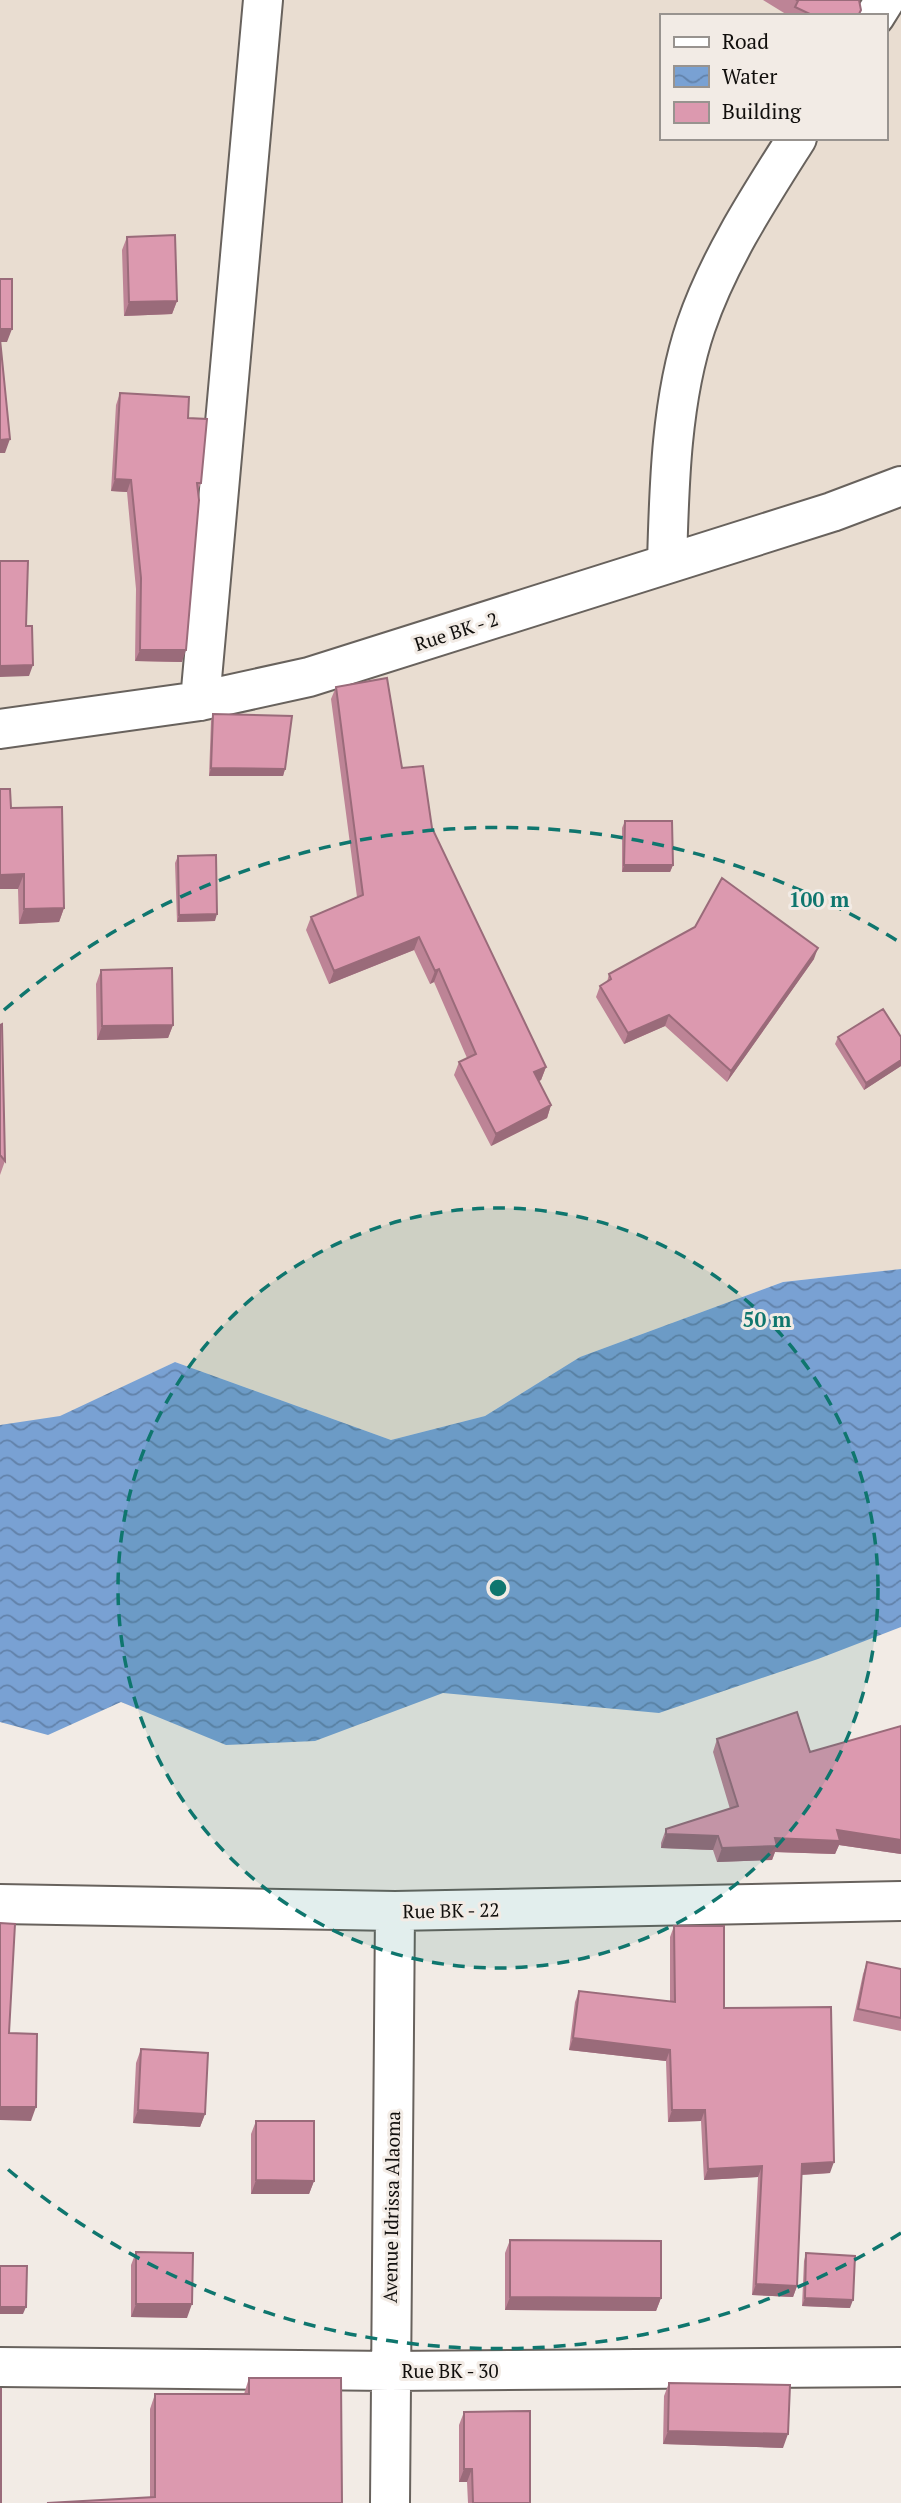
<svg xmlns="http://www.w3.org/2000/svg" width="901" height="2503" viewBox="0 0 901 2503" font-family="'PT Serif',serif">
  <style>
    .built { fill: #e9ddd1; fill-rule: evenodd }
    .water { fill: url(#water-waves) }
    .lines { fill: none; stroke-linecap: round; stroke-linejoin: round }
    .street-casing { stroke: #68625d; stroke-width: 42 }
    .street { stroke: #fff; stroke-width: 38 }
    .wall { fill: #bd8496 }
    .shaded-wall { fill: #9a6b7a }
    .building { fill: #dc99af; stroke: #9a6b7a; stroke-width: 2 }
    .ring { fill: none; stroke: #0f766e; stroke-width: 3.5; stroke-dasharray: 12 9 }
    .labels { text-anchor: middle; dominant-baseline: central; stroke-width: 6; stroke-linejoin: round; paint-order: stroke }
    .street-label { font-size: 19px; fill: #110f0d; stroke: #f2ebe5 }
    .centre { fill: #0f766e; stroke: #f2ebe5; stroke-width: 3.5 }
    .ring-label { font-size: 21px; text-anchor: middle; font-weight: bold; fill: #0f766e; stroke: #f2ebe5; stroke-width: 6; stroke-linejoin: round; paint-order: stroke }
  </style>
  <defs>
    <pattern id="water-waves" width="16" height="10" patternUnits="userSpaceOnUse" patternTransform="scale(1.75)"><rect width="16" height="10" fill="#79a1d3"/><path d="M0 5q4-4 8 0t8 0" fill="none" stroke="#6282aa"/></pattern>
  </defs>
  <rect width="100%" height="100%" fill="#f2ebe5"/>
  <!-- built -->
  <path class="built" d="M 0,0 L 901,0 L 901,1269 L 783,1282 L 580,1357 L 485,1416 L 391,1440 L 175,1362 L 60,1417 L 0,1425 ZM 661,16 L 885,16 L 885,138 L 661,138 Z"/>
  <!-- water -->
  <path class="water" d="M 901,1269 L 901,1627 L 818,1659 L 659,1713 L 443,1693 L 315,1741 L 226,1745 L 121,1702 L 48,1735 L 0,1722 L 0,1425 L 60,1416 L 175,1362 L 391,1440 L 485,1416 L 580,1357 L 783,1282 Z"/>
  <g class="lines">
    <defs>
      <path id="street" d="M 875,16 L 885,0
        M 667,564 C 669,487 671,399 696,326 C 719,259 759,198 797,138
        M 200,701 L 263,0
        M 0,729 L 200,701 L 309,677 L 832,512 L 901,486
        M 0,1904 L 395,1911 L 901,1901
        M 0,2367 L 390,2371 L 901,2367
        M 390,2503 L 395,1911"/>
    </defs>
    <!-- street casing -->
    <use href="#street" class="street-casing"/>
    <!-- street -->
    <use href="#street" class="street"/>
  </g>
  <!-- wall -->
  <path class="wall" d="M 763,0 L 859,0 L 859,16 L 789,16 Z
    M 127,237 L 177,301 L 172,314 L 124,316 L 122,250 Z
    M 120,393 L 188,418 L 201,483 L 198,490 L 182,662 L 135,661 L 136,589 L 127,492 L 111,491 L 116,405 Z
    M 336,687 L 402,768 L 432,828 L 546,1067 L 541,1080 L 539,1081 L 551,1105 L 547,1118 L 491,1146 L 454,1075 L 459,1062 L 467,1058 L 434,982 L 430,984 L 414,950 L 329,984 L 306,930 L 311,917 L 357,897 L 331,699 Z
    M 213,714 L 285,769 L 283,776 L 209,776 L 211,721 Z
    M 0,789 L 64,908 L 59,922 L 19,924 L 18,889 L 0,889 Z
    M 625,821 L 673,865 L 670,872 L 622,872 L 622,828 Z
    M 178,856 L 215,921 L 177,922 L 175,863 Z
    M 814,959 L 727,1082 L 665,1026 L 624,1044 L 596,997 L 600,986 L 607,982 L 609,974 Z
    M 101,970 L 173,1025 L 168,1038 L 97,1040 L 96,984 Z
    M 0,1025 L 5,1161 L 0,1175 Z
    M 838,1037 L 901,1037 L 901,1066 L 864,1090 L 835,1044 Z
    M 901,1726 L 901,1854 L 839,1845 L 835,1854 L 775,1852 L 772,1860 L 717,1862 L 713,1850 L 661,1848 L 661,1843 L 666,1829 L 730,1809 L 713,1752 L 717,1739 L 810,1752 Z
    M 674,1926 L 724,2008 L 830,2173 L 802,2175 L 797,2286 L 793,2297 L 752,2295 L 758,2177 L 704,2180 L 701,2121 L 668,2122 L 666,2061 L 569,2050 L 575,2002 L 579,1991 L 670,2002 L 670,1937 Z
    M 867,1962 L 901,1969 L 901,2031 L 853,2021 L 863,1974 Z
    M 141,2049 L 205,2114 L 200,2127 L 133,2123 L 136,2063 Z
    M 256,2121 L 314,2181 L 309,2194 L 251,2194 L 251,2134 Z
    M 510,2240 L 661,2298 L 656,2311 L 505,2310 L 505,2253 Z
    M 136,2252 L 187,2318 L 131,2317 L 131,2265 Z
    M 806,2253 L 850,2308 L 802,2306 L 804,2261 Z
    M 249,2378 L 342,2503 L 150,2498 L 150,2409 L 155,2394 L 244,2394 Z
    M 669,2383 L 783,2448 L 663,2444 L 664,2396 Z
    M 464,2412 L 530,2503 L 468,2503 L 467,2482 L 459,2482 L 459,2425 Z"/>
  <!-- shaded-wall -->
  <path class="shaded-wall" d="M 177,301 L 172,314 L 124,316 L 129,302 Z
    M 0,329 L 12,329 L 7,342 L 0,342 Z
    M 10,439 L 5,453 L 0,453 L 0,440 Z
    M 115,479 L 131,480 L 127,492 L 111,491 Z
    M 140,650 L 186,650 L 182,662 L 135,661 Z
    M 33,665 L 29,676 L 0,677 L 0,666 Z
    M 211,768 L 285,769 L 283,776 L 209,776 Z
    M 624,865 L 673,865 L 670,872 L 622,872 Z
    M 24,874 L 18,889 L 0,889 L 0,875 Z
    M 64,908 L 59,922 L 19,924 L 24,909 Z
    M 217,914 L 215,921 L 177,922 L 179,915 Z
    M 419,937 L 414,950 L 329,984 L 334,971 Z
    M 818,948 L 814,959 L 727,1082 L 731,1071 Z
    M 439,969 L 434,982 L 430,984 L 435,971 Z
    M 669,1015 L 665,1026 L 624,1044 L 628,1033 Z
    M 173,1025 L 168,1038 L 97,1040 L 102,1026 Z
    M 901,1060 L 901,1066 L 864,1090 L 866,1083 Z
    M 546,1067 L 541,1080 L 530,1085 L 534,1072 Z
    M 551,1105 L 547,1118 L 491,1146 L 496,1134 Z
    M 837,1830 L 901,1840 L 901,1854 L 839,1845 L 835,1854 L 775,1852 L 772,1860 L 717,1862 L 722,1848 L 775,1838 Z
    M 666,1834 L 718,1836 L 713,1850 L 661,1848 Z
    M 573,2038 L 670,2050 L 666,2061 L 569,2050 Z
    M 0,2107 L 36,2107 L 31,2121 L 0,2120 Z
    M 138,2110 L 205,2114 L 200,2127 L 133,2123 Z
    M 672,2110 L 705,2110 L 701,2121 L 668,2122 Z
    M 834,2162 L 830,2173 L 798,2175 L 802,2164 Z
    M 762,2166 L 758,2177 L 704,2180 L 708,2169 Z
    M 256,2180 L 314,2181 L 309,2194 L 251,2194 Z
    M 756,2284 L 797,2286 L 793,2297 L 752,2295 Z
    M 510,2297 L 661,2298 L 656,2311 L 505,2310 Z
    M 805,2298 L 853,2300 L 850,2308 L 802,2306 Z
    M 136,2304 L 192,2304 L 187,2318 L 131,2317 Z
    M 0,2307 L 26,2307 L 23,2314 L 0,2314 Z
    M 668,2431 L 788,2434 L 783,2448 L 663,2444 Z
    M 464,2469 L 472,2469 L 467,2482 L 459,2482 Z"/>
  <!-- building -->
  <path class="building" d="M 796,0 L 859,0 L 861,10 L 858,16 L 814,16 L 795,7 L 798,1 Z
    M 175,235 L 177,301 L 129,302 L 127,237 Z
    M 0,279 L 12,279 L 12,329 L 0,329 Z
    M 0,339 L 10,439 L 0,440 Z
    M 120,393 L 189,397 L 188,418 L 207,419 L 201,483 L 197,483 L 199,500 L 186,650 L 140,650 L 141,578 L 131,480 L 115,479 Z
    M 0,561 L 28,561 L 26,626 L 32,626 L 33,665 L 0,666 Z
    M 387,678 L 402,768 L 423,766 L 432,828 L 546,1067 L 534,1072 L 551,1105 L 496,1134 L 459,1062 L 476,1054 L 439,969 L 435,971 L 419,937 L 334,971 L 311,917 L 363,895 L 336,687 Z
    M 213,714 L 292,716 L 285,769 L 211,768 Z
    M 0,789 L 10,789 L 11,808 L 62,807 L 64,908 L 24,909 L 24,874 L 0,875 Z
    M 625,821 L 672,821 L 673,865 L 624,865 Z
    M 216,855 L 217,914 L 179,915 L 178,856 Z
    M 722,878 L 818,948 L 731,1071 L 669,1015 L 628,1033 L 600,986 L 611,979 L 609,974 L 695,927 Z
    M 172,968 L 173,1025 L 102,1026 L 101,970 Z
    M 883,1009 L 901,1037 L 901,1060 L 866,1083 L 838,1037 Z
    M 2,1024 L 5,1161 L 0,1155 L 0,1025 Z
    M 797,1712 L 810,1752 L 901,1726 L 901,1840 L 837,1830 L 840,1841 L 775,1838 L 777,1846 L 722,1848 L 718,1836 L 666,1834 L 666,1829 L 738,1806 L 717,1739 Z
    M 0,1923 L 15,1924 L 9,2033 L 37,2034 L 36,2107 L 0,2107 Z
    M 674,1926 L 724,1926 L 724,2008 L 831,2007 L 834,2162 L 802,2164 L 797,2286 L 756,2284 L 762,2166 L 708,2169 L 705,2110 L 672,2110 L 670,2050 L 573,2038 L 579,1991 L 675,2002 Z
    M 867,1962 L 901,1969 L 901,2018 L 858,2009 Z
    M 141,2049 L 208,2053 L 205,2114 L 138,2110 Z
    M 256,2121 L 314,2121 L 314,2181 L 256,2180 Z
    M 510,2240 L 661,2241 L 661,2298 L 510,2297 Z
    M 136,2252 L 193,2253 L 192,2304 L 136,2304 Z
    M 806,2253 L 855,2256 L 853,2300 L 805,2298 Z
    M 0,2266 L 27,2266 L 26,2307 L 0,2307 Z
    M 249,2378 L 341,2378 L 342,2503 L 47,2503 L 155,2497 L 155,2394 L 249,2394 Z
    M 669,2383 L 790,2385 L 788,2434 L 668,2431 Z
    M 0,2389 L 1,2389 L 1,2503 L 0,2503 Z
    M 530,2411 L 530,2503 L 473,2503 L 472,2469 L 464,2469 L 464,2412 Z"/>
  <!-- distance rings -->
  <circle cx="498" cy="1588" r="380" fill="#0f766e" fill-opacity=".12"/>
  <g class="ring">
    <circle cx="498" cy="1588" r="380"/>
    <path d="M901 2233A760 760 0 0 1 4 2166M4 1010A760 760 0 0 1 901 943"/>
  </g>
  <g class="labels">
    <!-- street labels -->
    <g class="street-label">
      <text transform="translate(456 631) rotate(-18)">Rue BK - 2</text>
      <text transform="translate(451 1910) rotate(-1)">Rue BK - 22</text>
      <text transform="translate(391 2207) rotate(-89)">Avenue Idrissa Alaoma</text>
      <text x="450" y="2370">Rue BK - 30</text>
    </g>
  </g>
  <circle cx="498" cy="1588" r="10" class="centre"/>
  <g class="ring-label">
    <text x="819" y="907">100 m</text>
    <text x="767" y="1327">50 m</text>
  </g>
  <!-- legend -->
  <rect x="660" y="14" width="228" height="126" fill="#f2ebe5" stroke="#98938f" stroke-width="2"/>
  <rect x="674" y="37" width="35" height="10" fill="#ffffff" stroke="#98938f" stroke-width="2"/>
  <text x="722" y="49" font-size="21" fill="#110f0d">Road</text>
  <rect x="674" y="66" width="35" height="21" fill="url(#water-waves)" stroke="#98938f" stroke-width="2"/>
  <text x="722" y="84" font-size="21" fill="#110f0d">Water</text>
  <rect x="674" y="102" width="35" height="21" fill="#dc99af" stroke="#98938f" stroke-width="2"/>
  <text x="722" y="119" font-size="21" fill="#110f0d">Building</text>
</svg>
